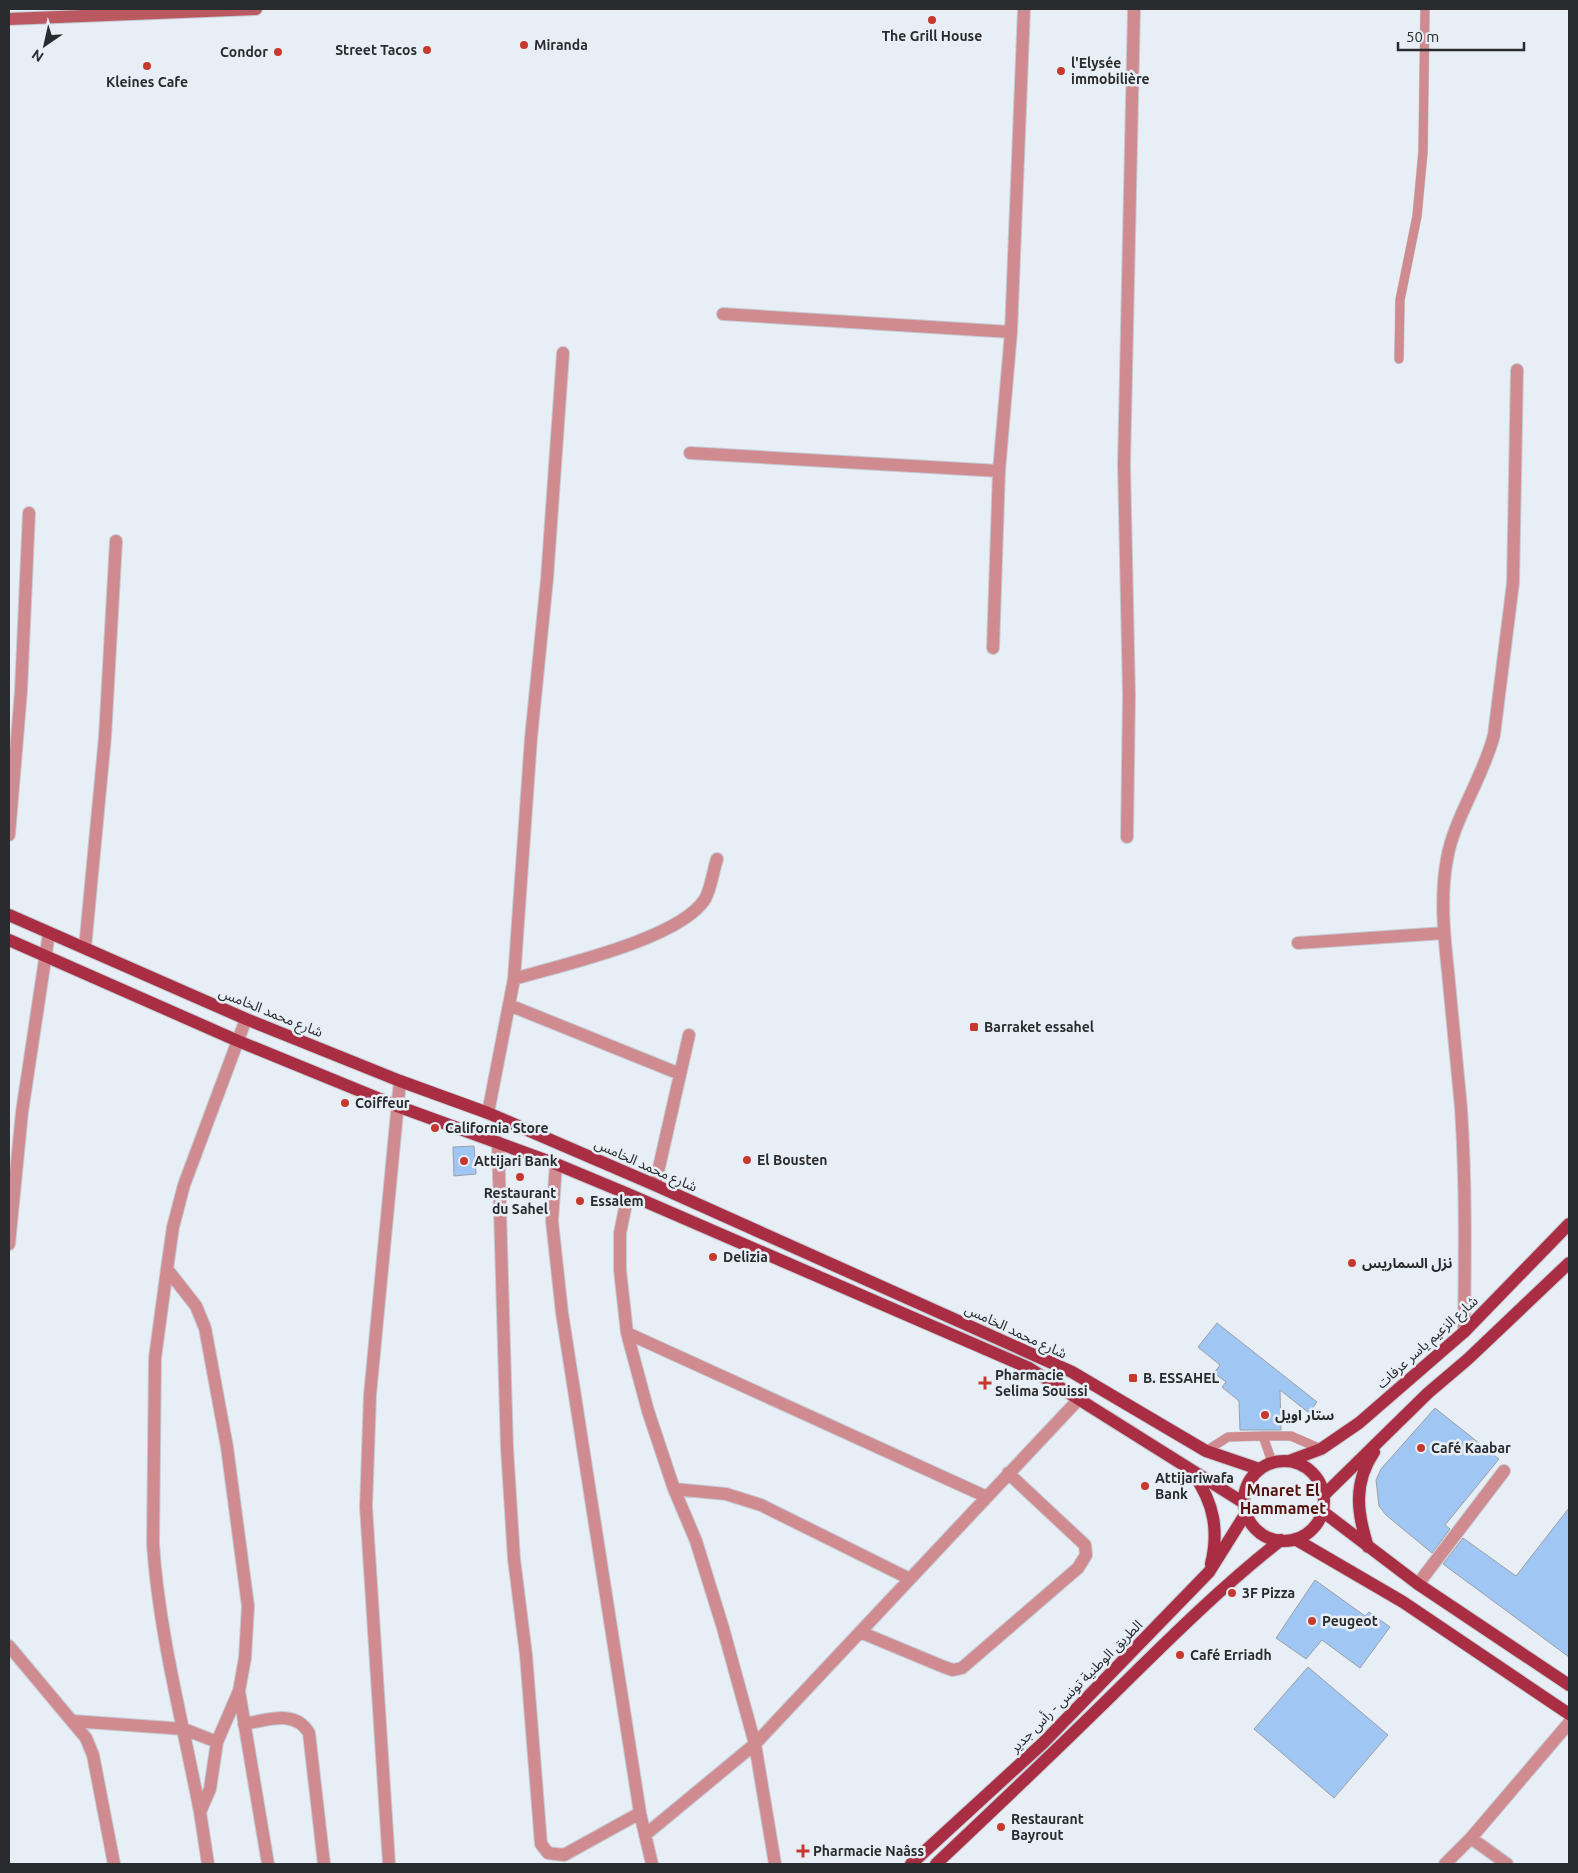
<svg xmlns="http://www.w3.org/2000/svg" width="1578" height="1873" viewBox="0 0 1578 1873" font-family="Ubuntu,'Noto Sans Arabic',sans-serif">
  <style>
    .building { fill: #a0c6f3; stroke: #9aa0a7 }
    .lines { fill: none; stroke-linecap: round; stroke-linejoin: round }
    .service-casing { stroke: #c5cbd2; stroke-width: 10 }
    .minor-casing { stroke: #c5cbd2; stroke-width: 14 }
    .secondary-casing { stroke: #c5cbd2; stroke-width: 14 }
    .primary-casing { stroke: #c5cbd2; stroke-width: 14 }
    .service { stroke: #d08b90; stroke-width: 9 }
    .minor { stroke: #d08b90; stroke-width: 12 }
    .secondary { stroke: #bb5963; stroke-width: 12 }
    .primary { stroke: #a92e43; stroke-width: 12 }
    .poi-dot { fill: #c6392c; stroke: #e7eef6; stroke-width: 2 }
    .labels { text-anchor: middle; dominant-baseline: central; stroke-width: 5; stroke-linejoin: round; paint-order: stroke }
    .poi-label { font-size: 14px; font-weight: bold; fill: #292b2e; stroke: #e7eef6; text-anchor: start }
    .street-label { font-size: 14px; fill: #292b2e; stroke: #e7eef6 }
    .quarter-label { font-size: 16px; font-weight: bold; fill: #56120c; stroke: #e7eef6 }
  </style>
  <rect width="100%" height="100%" fill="#e7eef6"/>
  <!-- building -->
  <path class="building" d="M 474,1146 L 476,1174 L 454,1176 L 453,1147 Z
    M 1217,1323 L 1317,1402 L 1309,1413 L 1280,1390 L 1281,1430 L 1240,1430 L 1239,1401 L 1222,1387 L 1226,1382 L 1214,1373 L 1220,1365 L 1198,1347 Z
    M 1435,1408 L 1499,1459 L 1445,1525 L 1450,1529 L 1432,1553 L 1386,1515 L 1379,1506 L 1376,1480 L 1381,1469 Z
    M 1569,1508 L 1569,1657 L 1443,1564 L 1463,1538 L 1516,1576 Z
    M 1315,1580 L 1365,1616 L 1369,1612 L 1390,1627 L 1360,1668 L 1322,1640 L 1306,1659 L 1276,1638 Z
    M 1308,1667 L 1388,1735 L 1334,1798 L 1254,1729 Z"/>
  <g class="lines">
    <defs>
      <path id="service" d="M 1399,359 L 1400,300 L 1417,216 L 1423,152 L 1425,9
        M 1263,1436 L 1272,1462
        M 1206,1451 L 1228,1437 L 1263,1436 L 1291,1436 L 1321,1449"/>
      <path id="minor" d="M 723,314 L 1011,332
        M 690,453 L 999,471
        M 993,648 L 999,471 L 1011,332 L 1024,9
        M 9,835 L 21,691 L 29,513
        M 1127,837 L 1129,695 L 1124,465 L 1134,9
        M 1298,943 L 1444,933
        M 85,948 L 105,737 L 116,541
        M 514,979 C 561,965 680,939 705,899 C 711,889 713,871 717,859
        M 509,1005 L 680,1074
        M 488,1113 L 514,979 L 531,738 L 547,579 L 563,353
        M 498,1142 L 507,1448 L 514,1559 L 526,1655 L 541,1844 L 548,1853 L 564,1855 L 640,1813
        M 556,1164 L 552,1221 L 562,1313 L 640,1813 L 652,1864
        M 655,1185 L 689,1035
        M 628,1194 L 620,1233 L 620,1270 L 627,1333 L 648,1411 L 674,1489 L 696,1541 L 723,1628 L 755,1744 L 775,1864
        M 9,1244 L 22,1112 L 49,933
        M 167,1269 L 155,1358 L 153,1544 C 159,1634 183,1723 200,1812
        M 1464,1332 C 1465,1258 1466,1182 1461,1108 C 1457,1063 1452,1018 1448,972 C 1444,936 1440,895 1447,859 C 1454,818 1483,778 1494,735 L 1513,583 L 1517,370
        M 627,1333 L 987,1497
        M 674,1489 L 726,1494 L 761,1505 L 910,1579
        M 1418,1584 L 1504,1471
        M 860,1632 L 944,1667 L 953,1670 L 962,1668 L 1078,1568 L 1086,1555 L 1085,1545 L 1008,1473
        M 9,1646 L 86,1738 L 93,1755 L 114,1864
        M 239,1691 L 268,1864
        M 73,1721 L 184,1729 L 217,1742
        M 244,1724 C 268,1720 295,1709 309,1733 L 324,1864
        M 645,1835 L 755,1744 L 1079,1399
        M 1471,1838 L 1507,1864
        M 208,1864 L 200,1812 L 210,1789 L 217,1742 L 239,1691 L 245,1658 L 248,1606 L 227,1447 L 205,1328 L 196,1306 L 167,1269 L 173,1227 L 184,1185 L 246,1019
        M 389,1864 L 366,1507 L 370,1395 L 400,1081
        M 1445,1864 L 1471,1838 L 1569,1723"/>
      <path id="secondary" d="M 9,19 L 256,9"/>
      <path id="primary" d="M 9,915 L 246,1019 L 400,1081 L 488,1113 L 655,1185 L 1072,1372 L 1206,1451 L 1259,1469
        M 9,940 L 238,1041 L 397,1106 L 556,1164 L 628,1194 L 1029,1368 L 1244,1503
        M 1289,1461 L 1321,1449 L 1359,1423 L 1464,1332 L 1569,1224
        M1244 1501a40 40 0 1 1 80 0a40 40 0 1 1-80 0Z
        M 1194,1475 C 1214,1503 1219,1531 1211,1564
        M 1323,1496 L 1428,1393 L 1468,1359 L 1569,1263
        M 1322,1511 L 1418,1584 L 1569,1685
        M 1295,1539 L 1403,1602 L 1569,1714
        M 1368,1547 C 1357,1513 1353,1483 1374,1452
        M 911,1864 L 1043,1743 L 1209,1572 L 1246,1513
        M 936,1864 C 991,1812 1046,1760 1100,1707 C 1159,1649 1216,1591 1281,1540"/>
    </defs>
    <!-- service casing -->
    <use href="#service" class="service-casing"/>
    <!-- minor casing -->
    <use href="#minor" class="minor-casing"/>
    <!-- secondary casing -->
    <use href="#secondary" class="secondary-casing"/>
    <!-- primary casing -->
    <use href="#primary" class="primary-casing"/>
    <!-- service -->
    <use href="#service" class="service"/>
    <!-- minor -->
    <use href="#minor" class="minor"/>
    <!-- secondary -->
    <use href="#secondary" class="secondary"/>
    <!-- primary -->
    <use href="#primary" class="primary"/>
  </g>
  <!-- markers -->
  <g class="poi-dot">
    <circle cx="932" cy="20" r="5"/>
    <circle cx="524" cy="45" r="5"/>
    <circle cx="427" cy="50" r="5"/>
    <circle cx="278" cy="52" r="5"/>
    <circle cx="147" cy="66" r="5"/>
    <circle cx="1061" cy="71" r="5"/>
    <rect x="969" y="1022" width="10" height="10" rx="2.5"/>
    <circle cx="345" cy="1103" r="5"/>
    <circle cx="435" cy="1128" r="5"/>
    <circle cx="747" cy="1160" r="5"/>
    <circle cx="464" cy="1161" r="5"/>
    <circle cx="520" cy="1177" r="5"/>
    <circle cx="580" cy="1201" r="5"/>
    <circle cx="713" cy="1257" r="5"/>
    <circle cx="1352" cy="1263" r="5"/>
    <rect x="1128" y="1373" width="10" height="10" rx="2.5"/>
    <path d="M982.5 1375.5h5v5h5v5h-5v5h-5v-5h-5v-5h5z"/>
    <circle cx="1265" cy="1415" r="5"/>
    <circle cx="1421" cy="1448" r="5"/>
    <circle cx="1145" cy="1486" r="5"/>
    <circle cx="1232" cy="1593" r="5"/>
    <circle cx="1312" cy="1621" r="5"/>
    <circle cx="1180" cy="1655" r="5"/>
    <circle cx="1001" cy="1827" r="5"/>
    <path d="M800.5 1843.5h5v5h5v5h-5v5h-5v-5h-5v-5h5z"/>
  </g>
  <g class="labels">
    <!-- poi labels -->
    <g class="poi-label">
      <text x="932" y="36" text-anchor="middle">The Grill House</text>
      <text x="534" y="45">Miranda</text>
      <text x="417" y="50" text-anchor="end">Street Tacos</text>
      <text x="268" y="52" text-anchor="end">Condor</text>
      <text x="1071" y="63">l'Elysée<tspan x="1071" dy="16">immobilière</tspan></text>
      <text x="147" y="82" text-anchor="middle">Kleines Cafe</text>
      <text x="984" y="1027">Barraket essahel</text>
      <text x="355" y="1103">Coiffeur</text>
      <text x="445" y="1128">California Store</text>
      <text x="757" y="1160">El Bousten</text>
      <text x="474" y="1161">Attijari Bank</text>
      <text x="520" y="1193" text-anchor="middle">Restaurant<tspan x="520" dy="16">du Sahel</tspan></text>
      <text x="590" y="1201">Essalem</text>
      <text x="723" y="1257">Delizia</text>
      <text x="1362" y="1263">نزل السماريس</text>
      <text x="995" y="1375">Pharmacie<tspan x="995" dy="16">Selima Souissi</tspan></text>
      <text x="1143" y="1378">B. ESSAHEL</text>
      <text x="1275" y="1415">ستار اويل</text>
      <text x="1431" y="1448">Café Kaabar</text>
      <text x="1155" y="1478">Attijariwafa<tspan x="1155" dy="16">Bank</tspan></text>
      <text x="1242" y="1593">3F Pizza</text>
      <text x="1322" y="1621">Peugeot</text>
      <text x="1190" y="1655">Café Erriadh</text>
      <text x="1011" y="1819">Restaurant<tspan x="1011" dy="16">Bayrout</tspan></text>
      <text x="813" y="1851">Pharmacie Naâss</text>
    </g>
    <!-- street labels -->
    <g class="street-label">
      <text transform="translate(271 1012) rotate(22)">شارع محمد الخامس</text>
      <text transform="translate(646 1165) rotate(24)">شارع محمد الخامس</text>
      <text transform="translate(1016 1331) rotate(25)">شارع محمد الخامس</text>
      <text transform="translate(1427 1342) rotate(-42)">شارع الزعيم ياسر عرفات</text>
      <text transform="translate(1076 1686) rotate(-45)">الطريق الوطنية تونس - رأس جدير</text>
    </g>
    <!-- quarter labels -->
    <g class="quarter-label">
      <text x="1283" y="1490">Mnaret El<tspan x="1283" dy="18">Hammamet</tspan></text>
    </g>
  </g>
  <!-- border -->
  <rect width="1578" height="1873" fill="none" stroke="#292b2e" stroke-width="20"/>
  <!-- north arrow -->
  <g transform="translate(45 45) rotate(214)" stroke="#e7eef6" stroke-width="4" paint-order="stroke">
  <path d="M0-4L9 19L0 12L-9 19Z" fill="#292b2e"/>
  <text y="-8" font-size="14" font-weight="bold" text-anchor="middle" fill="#292b2e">N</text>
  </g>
  <!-- scale -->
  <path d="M1398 42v8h126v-8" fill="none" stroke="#292b2e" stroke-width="2.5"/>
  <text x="1406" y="42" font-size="15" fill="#292b2e" stroke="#e7eef6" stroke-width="4" paint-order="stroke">50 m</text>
</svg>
